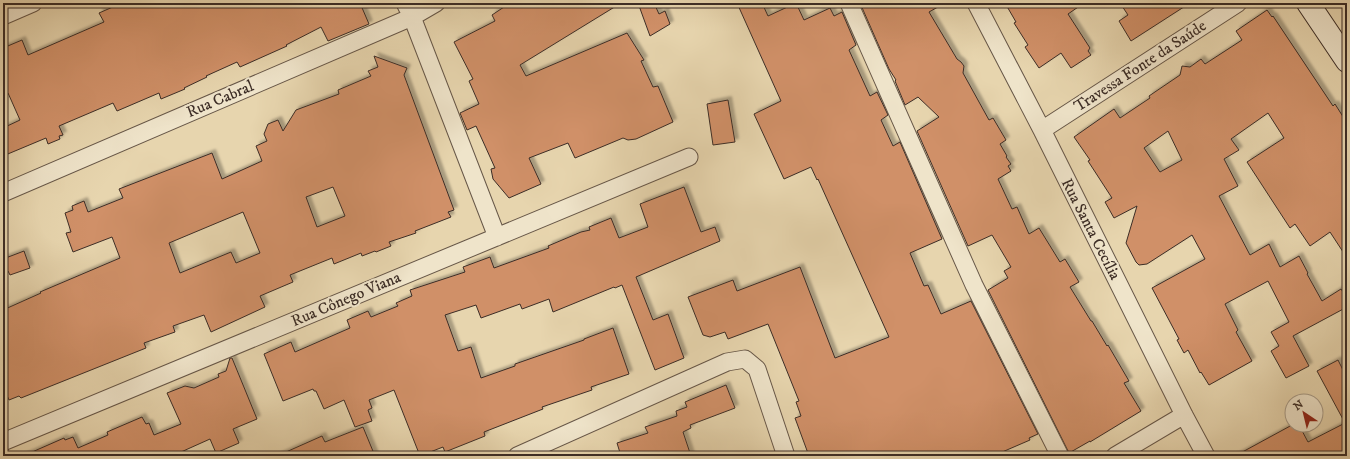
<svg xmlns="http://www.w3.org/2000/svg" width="1350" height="459" viewBox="0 0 1350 459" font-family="'IM FELL DW Pica',serif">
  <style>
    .building { fill: #d09068; stroke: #3c2d26; fill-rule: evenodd; filter: url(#shadow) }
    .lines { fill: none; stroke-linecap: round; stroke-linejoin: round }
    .street-casing { stroke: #675748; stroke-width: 19 }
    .secondary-casing { stroke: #3c2d26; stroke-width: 24 }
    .street { stroke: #efe4ca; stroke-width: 17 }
    .secondary { stroke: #efe4ca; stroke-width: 22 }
    .labels { text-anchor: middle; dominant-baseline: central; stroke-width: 4; stroke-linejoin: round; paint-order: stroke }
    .street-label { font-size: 16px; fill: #3c2d26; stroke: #efe4ca }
  </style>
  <defs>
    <filter id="shadow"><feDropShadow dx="3.5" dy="-3.5" stdDeviation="1" flood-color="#0004"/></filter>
  </defs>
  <rect width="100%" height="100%" fill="#e7d5ae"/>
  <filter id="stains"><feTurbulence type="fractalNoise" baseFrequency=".005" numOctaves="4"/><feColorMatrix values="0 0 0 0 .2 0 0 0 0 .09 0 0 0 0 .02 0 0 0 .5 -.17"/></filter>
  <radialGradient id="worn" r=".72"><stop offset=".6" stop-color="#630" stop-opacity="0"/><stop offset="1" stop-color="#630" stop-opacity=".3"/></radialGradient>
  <!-- building -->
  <path class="building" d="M 122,3 L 360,3 L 369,24 L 328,41 L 321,27 L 286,45 L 287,46 L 240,67 L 237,62 L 206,76 L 207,77 L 184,88 L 185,89 L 161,99 L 159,93 L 117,111 L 113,103 L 59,126 L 63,135 L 59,136 L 60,139 L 48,144 L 46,138 L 3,156 L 3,128 L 20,120 L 8,93 L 3,95 L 3,48 L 22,40 L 28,55 L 104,22 L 99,13 Z
    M 510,3 L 621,3 L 520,65 L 526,76 L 627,33 L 644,60 L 641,61 L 653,87 L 658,86 L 673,122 L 636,139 L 628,140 L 623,138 L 575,158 L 568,143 L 529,158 L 541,184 L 509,198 L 493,179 L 491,169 L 495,168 L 476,126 L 467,130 L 460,113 L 479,104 L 469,81 L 473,79 L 454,42 L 495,21 L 492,15 Z
    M 638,3 L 654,3 L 659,14 L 665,11 L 670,24 L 650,36 Z
    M 737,3 L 762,3 L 768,16 L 796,3 L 804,20 L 830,8 L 834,16 L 842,12 L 856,45 L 849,50 L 870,96 L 877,92 L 888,115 L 881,120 L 893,146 L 900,142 L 942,239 L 910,253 L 924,286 L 928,285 L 941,314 L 971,301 L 1038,434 L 1029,438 L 1030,440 L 993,456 L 809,456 L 795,418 L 801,416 L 796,402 L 799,401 L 768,324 L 728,339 L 725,332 L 710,337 L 703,335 L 688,297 L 733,280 L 737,291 L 800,267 L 835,358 L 889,337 L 818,179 L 817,180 L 811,167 L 784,179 L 754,114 L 781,101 Z
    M 860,3 L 945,3 L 929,12 L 957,59 L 961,62 L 964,66 L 963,73 L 989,120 L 993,118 L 1006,140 L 1000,144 L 1007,156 L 1006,157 L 1011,164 L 1008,166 L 1011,171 L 998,179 L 1012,209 L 1017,207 L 1029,234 L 1039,228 L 1060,262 L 1065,259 L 1079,282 L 1070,287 L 1091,321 L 1092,321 L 1107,346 L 1108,345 L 1129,381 L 1124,383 L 1141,411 L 1090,442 L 1090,441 L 1069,453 L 988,290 L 1008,278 L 1004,271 L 1011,267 L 992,235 L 968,246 L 917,131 L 939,117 L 918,97 L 905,105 L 895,81 L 896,80 L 889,69 Z
    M 1005,3 L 1084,3 L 1068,14 L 1090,48 L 1088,51 L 1091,55 L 1071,68 L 1061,53 L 1039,68 L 1025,47 L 1028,45 L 1014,23 L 1016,22 Z
    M 1120,3 L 1190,3 L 1131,41 L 1119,21 L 1128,15 Z
    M 1267,10 L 1272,17 L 1273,16 L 1333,106 L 1335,104 L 1347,123 L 1347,258 L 1330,232 L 1310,246 L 1295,224 L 1290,228 L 1247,162 L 1284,138 L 1268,113 L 1231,139 L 1239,150 L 1224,159 L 1238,186 L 1219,196 L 1250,255 L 1269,244 L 1280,267 L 1299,256 L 1308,273 L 1307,274 L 1322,301 L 1341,289 L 1347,298 L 1347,307 L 1293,336 L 1309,366 L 1286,378 L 1271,351 L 1279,346 L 1271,332 L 1289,322 L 1268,281 L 1225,304 L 1238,330 L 1236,332 L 1252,361 L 1209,385 L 1201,372 L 1200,373 L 1188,350 L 1184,353 L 1177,340 L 1179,339 L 1152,288 L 1205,259 L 1192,235 L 1147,264 L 1139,265 L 1136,262 L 1126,243 L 1137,206 L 1114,218 L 1105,202 L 1112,198 L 1088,161 L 1090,160 L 1074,137 L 1114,109 L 1120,118 L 1150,98 L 1149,96 L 1180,75 L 1182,66 L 1190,67 L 1201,59 L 1205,64 L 1242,40 L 1236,31 ZM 1168,131 L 1182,160 L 1160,172 L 1144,148 Z
    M 374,56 L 407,68 L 404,75 L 454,210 L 448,212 L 451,217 L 415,231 L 416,233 L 389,242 L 391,246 L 376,252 L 375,251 L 362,256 L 361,253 L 334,264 L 332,258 L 290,275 L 293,282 L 260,296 L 265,307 L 211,332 L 204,315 L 173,326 L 175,332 L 144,343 L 146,348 L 21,398 L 19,396 L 9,400 L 3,386 L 3,310 L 41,293 L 40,292 L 120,258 L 112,237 L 73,252 L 66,233 L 71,232 L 65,213 L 73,210 L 72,206 L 84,201 L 88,212 L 123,198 L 119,189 L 212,153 L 222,179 L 262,161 L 256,146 L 267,141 L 264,134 L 268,124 L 278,120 L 283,131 L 296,110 L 339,94 L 338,90 L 371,76 L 368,71 L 378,67 ZM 333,187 L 345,216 L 317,227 L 306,197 ZM 243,212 L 260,253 L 236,263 L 231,252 L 180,273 L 169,243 Z
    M 728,100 L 735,142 L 713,145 L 707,104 Z
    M 684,187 L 701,232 L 715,227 L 720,241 L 636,277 L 653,320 L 668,314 L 684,358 L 655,370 L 622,285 L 615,288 L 614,287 L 553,312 L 549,299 L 522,309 L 520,304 L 481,318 L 476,305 L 445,315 L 458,351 L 471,347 L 481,378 L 515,366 L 515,364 L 584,340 L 584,339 L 613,328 L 629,374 L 591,387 L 592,390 L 542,407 L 543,409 L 484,432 L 485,436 L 445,452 L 443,447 L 420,456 L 394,390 L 369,400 L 372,408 L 368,410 L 372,421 L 355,427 L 344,400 L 324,409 L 316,391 L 314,391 L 313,389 L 283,401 L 264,354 L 291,342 L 295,352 L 350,328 L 347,320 L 368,311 L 371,317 L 398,306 L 396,303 L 412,296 L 410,290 L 465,272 L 463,267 L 490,257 L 494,268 L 549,248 L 548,246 L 581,232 L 590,230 L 589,227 L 611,218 L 619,238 L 648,227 L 640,204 Z
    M 24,251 L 30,268 L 10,275 L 8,271 L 3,273 L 3,259 Z
    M 230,358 L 232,358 L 257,419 L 233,429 L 239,443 L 216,453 L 210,439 L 181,452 L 183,456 L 23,456 L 64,438 L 65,440 L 73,437 L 78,448 L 108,435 L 107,432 L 142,417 L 146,424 L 149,423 L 154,435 L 181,424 L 167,393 L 185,386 L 194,388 L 219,377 L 218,374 L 226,371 Z
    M 1338,360 L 1347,378 L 1347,456 L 1235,456 L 1292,425 L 1299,425 L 1308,442 L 1345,423 L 1317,371 Z
    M 726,385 L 735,408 L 690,425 L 691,428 L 683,432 L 691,456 L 621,456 L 617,443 L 648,433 L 645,427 L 677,416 L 676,411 L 687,407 L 685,402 Z
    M 363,427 L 375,456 L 277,456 L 322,436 L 325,442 Z"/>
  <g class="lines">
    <defs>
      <path id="street" d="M 405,3 L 412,17 L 497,237
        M 849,3 L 974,285 L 1060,456
        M 976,3 L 1042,130 L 1184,415 L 1206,456
        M 3,16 L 33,3
        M 1042,130 L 1238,3
        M 3,193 L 412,17 L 436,3
        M 3,442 L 689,157
        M 517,456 L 727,362 L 745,359 L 757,369 L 786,456
        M 1115,456 L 1184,415"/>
      <path id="secondary" d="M 1308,3 L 1347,61"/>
    </defs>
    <!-- street casing -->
    <use href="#street" class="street-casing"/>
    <!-- secondary casing -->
    <use href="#secondary" class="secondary-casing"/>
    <!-- street -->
    <use href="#street" class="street"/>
    <!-- secondary -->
    <use href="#secondary" class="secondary"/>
  </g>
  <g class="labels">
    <!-- street labels -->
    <g class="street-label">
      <text transform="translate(1140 66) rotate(-33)">Travessa Fonte da Saúde</text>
      <text transform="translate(220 99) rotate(-23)">Rua Cabral</text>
      <text transform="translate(1091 229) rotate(63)">Rua Santa Cecília</text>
      <text transform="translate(346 299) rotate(-23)">Rua Cônego Viana</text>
    </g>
  </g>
  <!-- margin -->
  <rect width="1350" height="459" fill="none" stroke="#e7d5ae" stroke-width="16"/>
  <rect x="4" y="4" width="1342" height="451" fill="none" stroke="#3c2d26" stroke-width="2"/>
  <rect x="8" y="8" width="1334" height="443" fill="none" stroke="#3c2d26"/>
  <!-- north arrow -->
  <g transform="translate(1304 413) rotate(325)"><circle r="19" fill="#efe4ca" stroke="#a79b88"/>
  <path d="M0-3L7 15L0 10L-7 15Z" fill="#8f2418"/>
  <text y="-6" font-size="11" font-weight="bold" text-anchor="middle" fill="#3c2d26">N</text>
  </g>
  <rect width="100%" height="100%" filter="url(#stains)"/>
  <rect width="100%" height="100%" fill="url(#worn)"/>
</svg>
